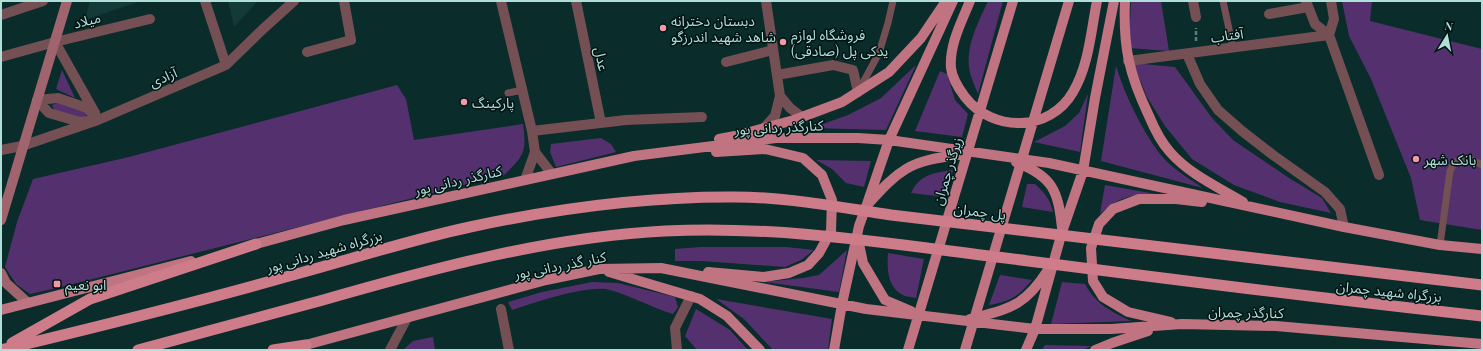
<svg xmlns="http://www.w3.org/2000/svg" width="1483" height="351" viewBox="0 0 1483 351" font-family="'Playfair Display','Noto Sans Arabic',serif">
  <style>
    .built { fill: #133a38 }
    .green { fill: #54316e }
    .lines { fill: none; stroke-linecap: round; stroke-linejoin: round }
    .path { stroke: #58817d; stroke-width: 2.5; stroke-dasharray: 4 2; stroke-linecap: butt }
    .service { stroke: #744f54; stroke-width: 7 }
    .minor { stroke: #744f54; stroke-width: 10 }
    .secondary { stroke: #9f646e; stroke-width: 10 }
    .primary { stroke: #c07482; stroke-width: 10 }
    .trunk { stroke: #cf7c8a; stroke-width: 11 }
    .poi-dot { fill: #f39aa9; stroke: #001312; stroke-width: 1.5 }
    .labels { text-anchor: middle; dominant-baseline: central; stroke-width: 3; stroke-linejoin: round; paint-order: stroke }
    .street-label { font-size: 14px; fill: #b0dfda; stroke: #001312 }
    .poi-label { font-size: 14px; fill: #b0dfda; stroke: #001312; text-anchor: start }
  </style>
  <rect width="100%" height="100%" fill="#0a2c2a"/>
  <!-- built -->
  <path class="built" d="M 90,1 L 141,1 L 85,20 Z
    M 228,1 L 258,1 L 234,27 Z"/>
  <!-- green -->
  <path class="green" d="M 988,1 L 1003,1 L 978,94 C 975,87 972,80 970,73 C 964,48 978,23 988,1 Z
    M 1131,1 L 1161,1 L 1169,51 L 1129,48 Z
    M 1342,1 L 1372,1 L 1370,21 L 1482,49 L 1482,230 L 1420,220 L 1411,178 L 1371,79 L 1349,36 Z
    M 1133,63 L 1175,67 L 1212,118 L 1233,140 L 1289,178 L 1322,198 L 1331,213 L 1280,202 L 1234,185 L 1192,159 L 1165,126 L 1147,97 Z
    M 916,65 L 886,130 L 812,128 L 848,115 L 881,98 Z
    M 1116,66 C 1125,95 1141,129 1160,154 C 1171,168 1188,178 1203,188 L 1101,161 Z
    M 62,70 L 75,98 L 56,89 Z
    M 940,71 L 947,74 L 955,100 L 968,114 L 962,137 L 915,131 Z
    M 397,85 L 406,99 L 414,140 L 523,124 C 527,152 524,156 504,175 L 57,288 L 30,294 L 16,284 L 5,267 L 17,222 L 33,179 L 129,157 Z
    M 1088,94 L 1080,152 L 1034,142 L 1065,126 L 1079,113 Z
    M 58,103 L 84,112 L 87,117 L 79,118 L 54,110 L 52,105 Z
    M 601,138 L 611,144 L 616,152 L 556,167 L 550,152 L 551,144 Z
    M 816,160 L 871,161 L 864,187 L 846,183 L 832,169 Z
    M 953,170 L 945,197 L 911,193 C 920,174 934,173 953,170 Z
    M 1027,184 L 1035,184 C 1044,192 1050,199 1053,212 L 1022,207 Z
    M 1105,185 L 1156,194 C 1131,194 1119,197 1100,214 Z
    M 700,247 L 786,247 L 814,250 L 801,260 L 785,267 L 701,261 L 675,261 L 675,249 Z
    M 847,250 L 839,292 L 764,282 L 803,278 L 819,275 Z
    M 888,253 L 924,259 L 916,298 C 912,297 905,297 901,294 C 887,285 887,268 888,253 Z
    M 1000,275 L 1032,280 C 1019,296 1010,302 989,305 Z
    M 592,282 L 618,283 L 675,297 L 678,307 L 673,314 C 652,308 632,296 610,290 C 588,284 534,303 512,310 L 508,302 L 542,292 Z
    M 1062,282 L 1085,284 C 1096,305 1111,311 1131,321 L 1051,324 Z
    M 716,299 L 832,319 L 828,350 L 773,350 L 744,319 Z
    M 696,309 L 730,330 L 748,350 L 697,350 L 685,336 Z
    M 433,337 L 435,350 L 403,350 L 413,341 Z
    M 1045,345 L 1091,346 L 1083,350 L 1042,350 Z"/>
  <g class="lines">
    <!-- path -->
    <path class="path" d="M 1196,41 L 1196,28"/>
    <!-- service -->
    <path class="service" d="M 1223,1 L 1233,48
      M 859,90 L 879,53 L 888,23 L 893,1
      M 508,93 L 522,90
      M 1440,245 L 1450,171 C 1457,154 1468,157 1482,165"/>
    <!-- minor -->
    <path class="minor" d="M 205,1 L 226,65
      M 501,1 L 532,131 L 535,152 L 552,174
      M 576,1 L 601,123
      M 1193,1 L 1196,17
      M 1306,1 L 1315,24 L 1329,35 L 1379,175
      M 1269,14 L 1308,7
      M 1,15 L 43,1
      M 1329,35 L 1334,19 L 1331,1
      M 55,42 L 95,113
      M 307,52 L 351,40 L 344,1
      M 1187,54 L 1200,84 L 1218,110 L 1242,131 L 1273,155 L 1325,192 L 1340,209 L 1344,227
      M 1,57 L 55,42 L 150,19
      M 1128,61 L 1329,35
      M 726,62 L 773,50
      M 777,75 L 833,65 L 853,70 L 858,92
      M 780,96 L 790,108 L 802,117
      M 58,98 L 87,108 L 98,120 L 80,122 L 49,113 L 37,100 Z
      M 764,128 L 775,116 L 780,96 L 766,1
      M 532,131 L 626,120 L 702,117
      M 1,150 L 22,146 L 98,120 L 226,65 L 263,29 L 294,1
      M 525,180 L 535,152
      M 501,309 L 509,350
      M 390,350 L 407,318
      M 677,350 L 675,328 L 691,296"/>
    <!-- secondary -->
    <path class="secondary" d="M 1,220 L 67,1
      M 1,273 L 6,283 L 28,303"/>
    <!-- primary -->
    <path class="primary" d="M 970,1 C 962,21 949,45 951,68 C 952,78 959,89 965,97 C 993,133 1050,132 1073,92 C 1089,65 1091,31 1097,1
      M 1125,1 C 1123,47 1129,74 1149,116 C 1154,128 1161,142 1170,152 C 1189,174 1218,187 1243,202
      M 719,139 L 735,136 L 794,120 L 842,102 L 889,72 L 921,38 L 946,1
      M 1016,162 C 1053,177 1058,190 1062,228
      M 869,203 C 880,191 891,178 906,169 C 922,159 944,157 963,154
      M 858,239 L 863,263 L 885,300 L 911,311
      M 249,246 L 344,220 L 634,156 L 776,138 L 858,138 L 889,140 L 1049,163 L 1344,227 L 1440,245 L 1482,249
      M 609,272 L 700,299 L 727,316 L 760,350
      M 708,272 L 764,277 L 789,273 L 808,265 L 819,253 L 831,231 L 832,200 L 822,175 L 803,158 L 765,149 L 716,152
      M 1,310 L 191,261
      M 970,319 C 1011,308 1024,307 1048,270
      M 1171,322 L 1128,312 L 1103,297 L 1093,281 L 1091,248 L 1099,224 L 1113,209 L 1139,199 L 1176,199 L 1202,202
      M 298,347 L 546,280 L 599,269 L 661,268 L 866,309 L 1035,329 L 1111,329 L 1182,324 L 1276,326 L 1482,344
      M 834,350 L 842,304 L 859,226 L 867,204 L 889,140 L 953,1
      M 908,350 L 1013,1
      M 965,350 L 1069,1
      M 1026,350 L 1035,329 L 1062,232 L 1083,171 L 1095,98 L 1114,1
      M 1095,350 L 1112,343 L 1148,331"/>
    <!-- trunk -->
    <path class="trunk" d="M 12,343 L 90,299 L 256,244
      M 1,350 C 97,327 194,303 289,276 C 349,260 409,240 470,227 C 554,209 642,197 728,197 C 783,196 837,207 891,215 L 1482,285
      M 138,350 C 200,333 262,317 323,300 C 435,268 548,237 665,231 C 781,225 898,245 1013,259 C 1169,279 1325,299 1482,316
      M 273,350 L 306,345"/>
  </g>
  <!-- markers -->
  <g class="poi-dot">
    <circle cx="663" cy="28" r="4"/>
    <circle cx="783" cy="42" r="4"/>
    <circle cx="464" cy="102" r="4"/>
    <circle cx="1416" cy="159" r="4"/>
    <rect x="53" y="280" width="8" height="8" rx="2"/>
  </g>
  <g class="labels">
    <!-- street labels -->
    <g class="street-label">
      <text transform="translate(87 20) rotate(-14)">میلاد</text>
      <text transform="translate(1227 35) rotate(-8)">آفتاب</text>
      <text transform="translate(602 59) rotate(79)">عدل</text>
      <text transform="translate(163 77) rotate(-23)">آزادی</text>
      <text transform="translate(779 127) rotate(-3)">کنارگذر ردانی پور</text>
      <text transform="translate(947 171) rotate(-73)">زیرگذر چمران</text>
      <text transform="translate(458 180) rotate(-13)">کنارگذر ردانی پور</text>
      <text transform="translate(980 211) rotate(7)">پل چمران</text>
      <text transform="translate(324 251) rotate(-16)">بزرگراه شهید ردانی پور</text>
      <text transform="translate(560 265) rotate(-11)">کنار گذر ردانی پور</text>
      <text transform="translate(1389 291) rotate(6)">بزرگراه شهید چمران</text>
      <text transform="translate(1246 312) rotate(1)">کنارگذر چمران</text>
    </g>
    <!-- poi labels -->
    <g class="poi-label">
      <text x="671" y="20">دبستان دخترانه<tspan x="671" dy="16">شاهد شهید اندرزگو</tspan></text>
      <text x="791" y="34">فروشگاه لوازم<tspan x="791" dy="16">یدکی پل (صادقی)</tspan></text>
      <text x="472" y="102">پارکینگ</text>
      <text x="1424" y="159">بانک شهر</text>
      <text x="65" y="284">ابو نعیم</text>
    </g>
  </g>
  <!-- border -->
  <rect width="1483" height="351" fill="none" stroke="#b0dfda" stroke-width="4"/>
  <!-- north arrow -->
  <g transform="translate(1447 36) rotate(10)" stroke="#001312" stroke-width="3" paint-order="stroke">
  <path d="M0-3L7 15L0 10L-7 15Z" fill="#b0dfda"/>
  <text y="-6" font-size="11" font-weight="bold" text-anchor="middle" fill="#b0dfda">N</text>
  </g>
</svg>
